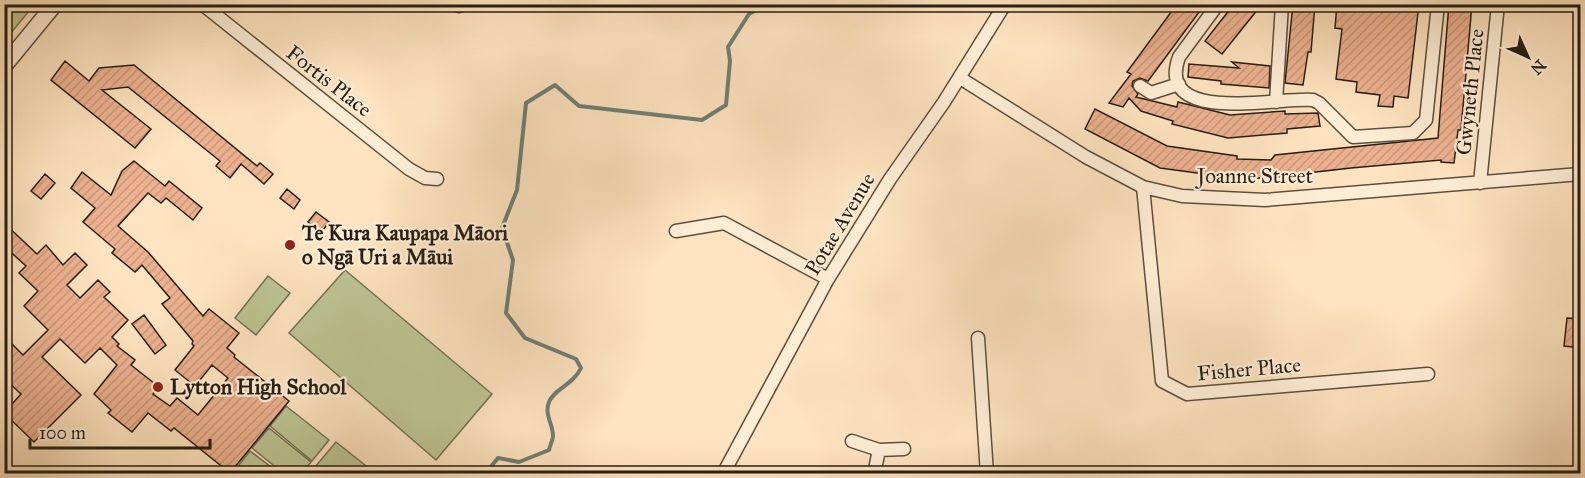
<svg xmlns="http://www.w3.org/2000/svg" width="1585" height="478" viewBox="0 0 1585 478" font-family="'IM FELL Great Primer',serif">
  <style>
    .green { fill: #bdc494; stroke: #727154; stroke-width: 1.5 }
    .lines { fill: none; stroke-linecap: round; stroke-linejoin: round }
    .stream { stroke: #6f7e73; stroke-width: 4 }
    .building { fill: url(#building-hatch); stroke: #271e13; stroke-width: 1.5 }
    .minor-casing { stroke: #5c4f3e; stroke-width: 15 }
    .tertiary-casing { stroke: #5c4f3e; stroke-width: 18 }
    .minor { stroke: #feedd5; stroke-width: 12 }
    .tertiary { stroke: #feedd5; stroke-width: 15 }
    .poi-dot { fill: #8f2418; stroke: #feedd5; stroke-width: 2 }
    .labels { text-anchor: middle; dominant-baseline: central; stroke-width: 4.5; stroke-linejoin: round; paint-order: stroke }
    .street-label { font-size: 21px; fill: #271e13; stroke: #feedd5 }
    .poi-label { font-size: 21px; font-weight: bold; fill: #271e13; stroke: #feedd5; text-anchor: start }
  </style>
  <defs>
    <pattern id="building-hatch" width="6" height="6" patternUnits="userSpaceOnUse" patternTransform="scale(1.5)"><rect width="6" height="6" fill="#ecb18f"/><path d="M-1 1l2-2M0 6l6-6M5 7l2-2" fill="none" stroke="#ca987a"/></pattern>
  </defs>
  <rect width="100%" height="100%" fill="#fde3bf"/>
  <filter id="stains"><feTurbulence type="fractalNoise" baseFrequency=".00333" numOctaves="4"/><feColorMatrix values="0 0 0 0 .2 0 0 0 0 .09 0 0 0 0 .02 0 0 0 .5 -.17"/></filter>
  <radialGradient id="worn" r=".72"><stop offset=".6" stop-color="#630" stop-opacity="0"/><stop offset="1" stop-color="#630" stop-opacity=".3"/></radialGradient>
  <!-- green -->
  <path class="green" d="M 5,4 L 23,5 L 30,10 L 5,40 Z
    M 345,270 L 492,394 L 436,460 L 289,333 Z
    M 268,276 L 290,293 L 256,335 L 235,318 Z
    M 286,406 L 329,440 L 312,461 L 270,426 Z
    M 269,428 L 311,462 L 302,473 L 283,473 L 252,448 Z
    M 336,442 L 375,473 L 310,473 Z
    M 250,451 L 279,473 L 237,473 L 234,471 Z"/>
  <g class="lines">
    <!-- stream -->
    <path class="stream" d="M 485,474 L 498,458 L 519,462 L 549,450 C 550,445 553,440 553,436 C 553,424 544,414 549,402 C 554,389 573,385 581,368 L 576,359 L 525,338 L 506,313 L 513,260 L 502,228 L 517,190 L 526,103 L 555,85 L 579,106 L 702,120 L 726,105 L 730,61 L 728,47 L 749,14 L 768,4"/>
  </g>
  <!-- building -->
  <path class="building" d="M 1177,4 L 1205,4 L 1148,81 L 1140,78 L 1133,81 L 1132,86 L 1138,94 L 1136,97 L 1177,107 L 1178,102 L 1230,115 L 1285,111 L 1285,114 L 1318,113 L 1320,126 L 1287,129 L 1287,133 L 1228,138 L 1172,124 L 1173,121 L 1141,111 L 1129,98 L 1123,107 L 1109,103 L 1131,74 L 1127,72 Z
    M 1234,4 L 1252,4 L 1258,9 L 1222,54 L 1205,41 Z
    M 1293,4 L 1315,4 L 1311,52 L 1308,52 L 1303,85 L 1285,83 Z
    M 1337,4 L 1419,4 L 1408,98 L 1394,96 L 1393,107 L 1378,106 L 1380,95 L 1356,92 L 1357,82 L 1336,79 L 1342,29 L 1335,28 Z
    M 1449,4 L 1472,4 L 1461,130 L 1458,130 L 1454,163 L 1441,162 L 1441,160 L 1351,168 L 1307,173 L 1307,175 L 1242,179 L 1160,168 L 1085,129 L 1095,109 L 1167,146 L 1237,156 L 1237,159 L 1271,160 L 1275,155 L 1438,138 Z
    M 65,61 L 89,81 L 99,68 L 134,65 L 257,166 L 260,163 L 273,174 L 264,184 L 241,164 L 230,178 L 216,166 L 220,161 L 128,87 L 102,90 L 151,129 L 135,148 L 51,80 Z
    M 1232,62 L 1270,66 L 1269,88 L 1221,84 L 1221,81 L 1188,77 L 1189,64 L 1239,68 Z
    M 134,161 L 165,186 L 169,181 L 202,208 L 193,220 L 166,198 L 161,203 L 148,193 L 118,226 L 148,252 L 203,316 L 209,309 L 239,333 L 227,348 L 235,355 L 234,357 L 289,401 L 230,473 L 174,428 L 171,431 L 148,413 L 132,432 L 108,413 L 111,410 L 94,394 L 117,365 L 100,348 L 85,363 L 60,339 L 42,357 L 81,395 L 34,442 L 4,413 L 21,394 L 4,378 L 4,352 L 12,344 L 23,355 L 48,330 L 24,306 L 38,291 L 19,273 L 26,266 L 4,246 L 4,223 L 37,254 L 46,245 L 63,265 L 75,253 L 87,265 L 67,285 L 80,298 L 98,280 L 110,292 L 104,297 L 128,320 L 112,337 L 119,344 L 117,346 L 135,360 L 131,365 L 159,387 L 153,394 L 170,406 L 177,398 L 198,415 L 228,378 L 212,365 L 195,386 L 175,370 L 194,346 L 192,344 L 193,341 L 162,304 L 170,298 L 142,265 L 135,272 L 112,253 L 115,249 L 83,222 L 95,208 L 71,188 L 82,172 L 111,195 L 122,171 Z
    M 45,174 L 55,183 L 41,199 L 31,191 Z
    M 287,189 L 300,200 L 294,209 L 280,198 Z
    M 316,212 L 329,222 L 321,233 L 308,222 Z
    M 144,315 L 166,345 L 155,354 L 132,324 Z
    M 1567,318 L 1581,319 L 1581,348 L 1564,346 Z"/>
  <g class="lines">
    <defs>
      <path id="minor" d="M 202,4 L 409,169 L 425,178 L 437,179
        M 457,4 L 459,6
        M 1218,4 L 1179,57 C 1154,127 1282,96 1313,100 L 1319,103 L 1353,137 L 1413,133 L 1426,120 L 1438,4
        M 960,78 L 1086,157 L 1143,187 L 1182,196 L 1265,200 L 1580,174
        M 1140,86 L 1151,93 L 1179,84
        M 1276,102 L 1282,4
        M 1480,183 L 1498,4
        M 1143,187 L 1162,381 L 1187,394 L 1428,374
        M 676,231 L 724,223 L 828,279
        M 978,338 L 987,474
        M 852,441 L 879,450 L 904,449
        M 723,474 L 828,279 L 890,179 L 944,102 L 1005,4
        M 874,474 L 879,450"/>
      <path id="tertiary" d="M 4,66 L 55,4"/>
    </defs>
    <!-- minor casing -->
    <use href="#minor" class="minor-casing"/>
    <!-- tertiary casing -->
    <use href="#tertiary" class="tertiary-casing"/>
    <!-- minor -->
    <use href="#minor" class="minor"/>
    <!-- tertiary -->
    <use href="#tertiary" class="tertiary"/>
  </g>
  <!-- markers -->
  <g class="poi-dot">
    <circle cx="290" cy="245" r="6"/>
    <circle cx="158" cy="387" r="6"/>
  </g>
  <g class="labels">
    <!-- street labels -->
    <g class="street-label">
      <text transform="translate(329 81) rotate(38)">Fortis Place</text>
      <text transform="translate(1470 92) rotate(-84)">Gwyneth Place</text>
      <text x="1255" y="176">Joanne Street</text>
      <text transform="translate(840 224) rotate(-59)">Potae Avenue</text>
      <text transform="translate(1249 369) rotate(-5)">Fisher Place</text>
    </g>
    <!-- poi labels -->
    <g class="poi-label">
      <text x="302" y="233">Te Kura Kaupapa Māori<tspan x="302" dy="24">o Ngā Uri a Māui</tspan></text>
      <text x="170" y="387">Lytton High School</text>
    </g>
  </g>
  <!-- margin -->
  <rect width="1585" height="478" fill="none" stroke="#fde3bf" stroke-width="24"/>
  <rect x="6" y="6" width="1573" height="466" fill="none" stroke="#271e13" stroke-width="3"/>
  <rect x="12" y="12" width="1561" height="454" fill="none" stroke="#271e13" stroke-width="1.5"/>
  <!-- north arrow -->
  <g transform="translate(1528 57) rotate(135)" stroke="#feedd5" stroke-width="4.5" paint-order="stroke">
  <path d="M0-4.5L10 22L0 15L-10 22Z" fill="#271e13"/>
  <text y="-9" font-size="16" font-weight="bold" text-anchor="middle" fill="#271e13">N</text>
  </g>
  <!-- scale -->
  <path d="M30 439v9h180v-9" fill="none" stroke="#271e13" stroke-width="3"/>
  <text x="39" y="439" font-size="18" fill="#271e13" stroke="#feedd5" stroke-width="4.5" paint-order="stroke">100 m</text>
  <rect width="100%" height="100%" filter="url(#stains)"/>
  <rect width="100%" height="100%" fill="url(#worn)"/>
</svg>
